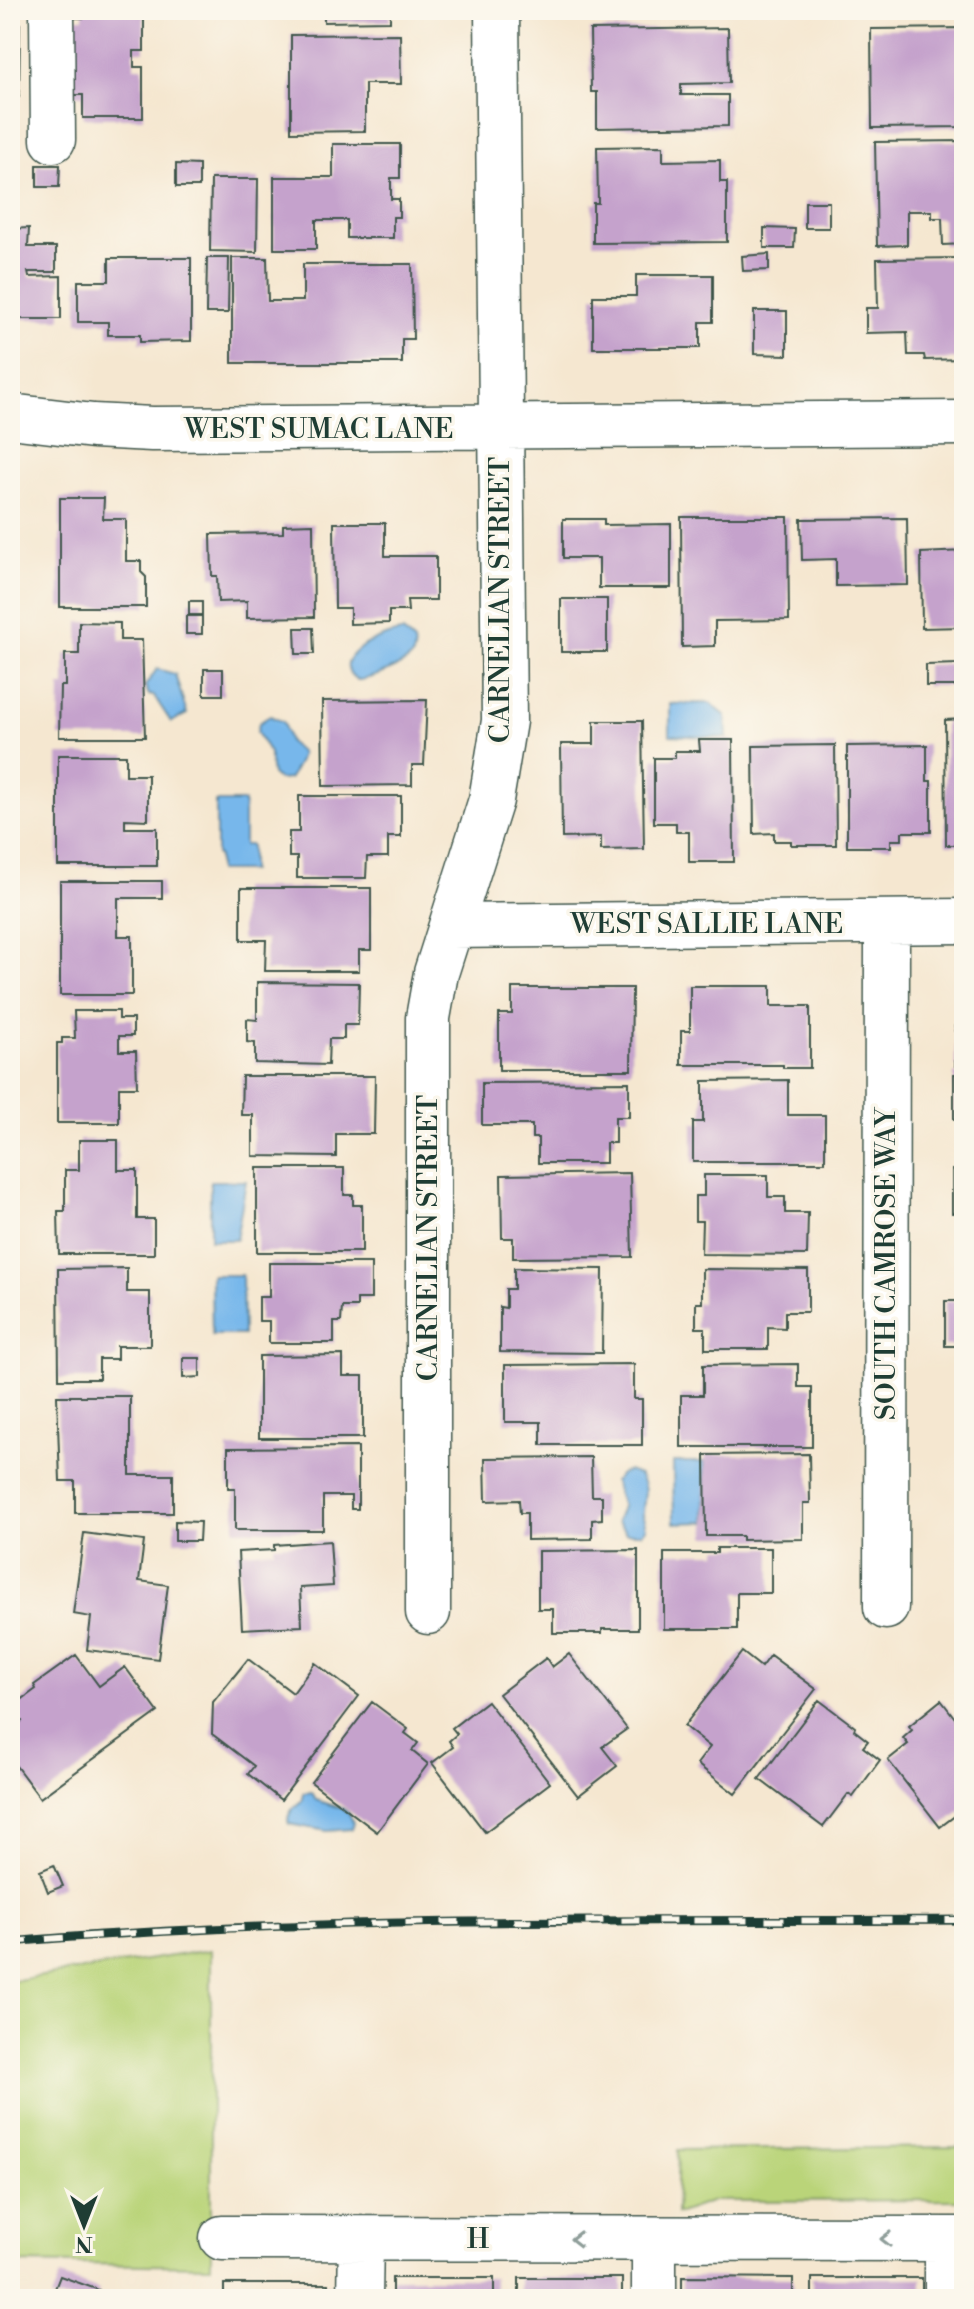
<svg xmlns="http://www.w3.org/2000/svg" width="974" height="2309" viewBox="0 0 974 2309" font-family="'Libre Bodoni',serif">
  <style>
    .green { fill: #bad479; stroke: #6c8856; stroke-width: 2 }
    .water { fill: #77b7eb; stroke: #4b7a90; stroke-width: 2 }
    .building { fill: #c5a2cc }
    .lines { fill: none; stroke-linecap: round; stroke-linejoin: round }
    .minor-casing { stroke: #3f564b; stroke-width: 47 }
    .minor { stroke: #fff; stroke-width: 44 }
    .rail-casing { stroke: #1f3d34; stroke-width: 9 }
    .rail { stroke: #fbf7ec; stroke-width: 6; stroke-dasharray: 18; stroke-linecap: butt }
    .oneway { stroke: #8f9e9a }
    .labels { text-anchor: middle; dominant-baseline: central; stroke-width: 7; stroke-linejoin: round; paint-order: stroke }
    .street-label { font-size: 28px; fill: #1f3d34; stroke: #fbf7ec }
  </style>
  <rect width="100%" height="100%" fill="#fbf7ec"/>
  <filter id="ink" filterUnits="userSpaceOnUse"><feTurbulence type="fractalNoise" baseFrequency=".0125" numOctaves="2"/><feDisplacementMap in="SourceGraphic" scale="16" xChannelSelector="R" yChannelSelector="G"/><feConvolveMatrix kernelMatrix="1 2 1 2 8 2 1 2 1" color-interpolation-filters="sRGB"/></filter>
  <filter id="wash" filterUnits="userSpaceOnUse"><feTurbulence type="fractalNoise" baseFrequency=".006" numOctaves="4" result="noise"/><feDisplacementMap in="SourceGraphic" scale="32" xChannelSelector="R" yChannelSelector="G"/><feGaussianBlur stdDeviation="1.8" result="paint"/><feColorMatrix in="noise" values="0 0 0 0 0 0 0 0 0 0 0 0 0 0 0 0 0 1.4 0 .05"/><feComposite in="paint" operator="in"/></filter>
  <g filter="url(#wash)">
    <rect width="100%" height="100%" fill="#f5e7d0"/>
    <!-- green -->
    <path class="green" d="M 211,1950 L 211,2266 L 10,2263 L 10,1981 Z
      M 964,2147 L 964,2200 L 713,2201 L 676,2214 L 678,2150 Z"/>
    <!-- water -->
    <path class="water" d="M 403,632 L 414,642 C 415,647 415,650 413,655 C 408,665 368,680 357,680 C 325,657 384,633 403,632 Z
      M 157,669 L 175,674 L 187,714 L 171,722 L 154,696 L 149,695 L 145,686 Z
      M 710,703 L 726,716 L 727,738 L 670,735 L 670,704 Z
      M 270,716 L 283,722 L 289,742 L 301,753 L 299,761 L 289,779 L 279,780 L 272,775 L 269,753 L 257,732 L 259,723 Z
      M 216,802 L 244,802 L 244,845 L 251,845 L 251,871 L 218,871 L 218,856 L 216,855 Z
      M 210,1181 L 246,1181 L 236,1240 L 210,1240 Z
      M 211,1275 L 242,1275 L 243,1335 L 212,1335 Z
      M 673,1462 L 705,1462 L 705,1522 L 674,1523 Z
      M 628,1471 L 639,1475 C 649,1489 643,1499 643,1514 C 643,1519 645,1523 646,1528 L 642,1533 L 626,1533 L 617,1521 L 622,1506 L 614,1481 L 620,1474 Z
      M 312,1792 L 316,1800 C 331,1806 349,1805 353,1823 L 351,1829 L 327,1831 L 289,1824 C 285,1815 295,1805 303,1800 L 303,1793 Z"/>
    <g id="blocks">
      <!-- building -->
      <path class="building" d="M 83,10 L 144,10 L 144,51 L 134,51 L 134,67 L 143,67 L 143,118 L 83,118 L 83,95 L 67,95 L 67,18 L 83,18 Z
        M 324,10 L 390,10 L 390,21 L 324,22 Z
        M 602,10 L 667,10 L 667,16 L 602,16 Z
        M 895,10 L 928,10 L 928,14 L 895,14 Z
        M 10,20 L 20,20 L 19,97 L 10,97 Z
        M 728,28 L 729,83 L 681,84 L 681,95 L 728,95 L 728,126 L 597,128 L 597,92 L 591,92 L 590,30 Z
        M 964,28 L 964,127 L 872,128 L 871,29 Z
        M 400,34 L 401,84 L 365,84 L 365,131 L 291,132 L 291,35 Z
        M 964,141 L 964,244 L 943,245 L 942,218 L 932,218 L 932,211 L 907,211 L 907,245 L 877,246 L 875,142 Z
        M 333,144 L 400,144 L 400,178 L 391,178 L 391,199 L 399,199 L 399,217 L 393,217 L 393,238 L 347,238 L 347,220 L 316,220 L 316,249 L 274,249 L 274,177 L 333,177 Z
        M 663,146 L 663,161 L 720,160 L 720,182 L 727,182 L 727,242 L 593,243 L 593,203 L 598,203 L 597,147 Z
        M 176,164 L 199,165 L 199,187 L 176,187 Z
        M 37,165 L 60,165 L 59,187 L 37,187 Z
        M 211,179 L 258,179 L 257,252 L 210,251 Z
        M 805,202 L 829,202 L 829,228 L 805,228 Z
        M 29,228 L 28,247 L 56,247 L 56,272 L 28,272 L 29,277 L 61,276 L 61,319 L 10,319 L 10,229 Z
        M 764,228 L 795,229 L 794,248 L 764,248 Z
        M 769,254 L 769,270 L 743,271 L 742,256 Z
        M 109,258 L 191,258 L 191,341 L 140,342 L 140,335 L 108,335 L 108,322 L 78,322 L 78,281 L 109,281 Z
        M 207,258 L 229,258 L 228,313 L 206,313 Z
        M 232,258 L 267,258 L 268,301 L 303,301 L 303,264 L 412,264 L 413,339 L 402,339 L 402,363 L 232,363 Z
        M 964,258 L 964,359 L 925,360 L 924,355 L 908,355 L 907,332 L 866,333 L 866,308 L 878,308 L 877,259 Z
        M 636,275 L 713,275 L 713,322 L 700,322 L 700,348 L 593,348 L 593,296 L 636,296 Z
        M 754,311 L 787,311 L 787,355 L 754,354 Z
        M 60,498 L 104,498 L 103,519 L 126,519 L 126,561 L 141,561 L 141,572 L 146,577 L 146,607 L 60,607 Z
        M 681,517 L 788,517 L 789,620 L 715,621 L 715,646 L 682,647 Z
        M 907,518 L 908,585 L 836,586 L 836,559 L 802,560 L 801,519 Z
        M 563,519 L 604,519 L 604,525 L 671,524 L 671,588 L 599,588 L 599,558 L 563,558 Z
        M 334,523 L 385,523 L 385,556 L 436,556 L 436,600 L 407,600 L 408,611 L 389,611 L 389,623 L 350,624 L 350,608 L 335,608 Z
        M 313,524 L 314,617 L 247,618 L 247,601 L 218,602 L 217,576 L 212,576 L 211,534 L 283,533 L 283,525 Z
        M 964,551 L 964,627 L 922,628 L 921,553 Z
        M 561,599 L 607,599 L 607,652 L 561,652 Z
        M 189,601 L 202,601 L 202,615 L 189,615 Z
        M 186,616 L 202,616 L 202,634 L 186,634 Z
        M 79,622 L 120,623 L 120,640 L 142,640 L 145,737 L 59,737 L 60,686 L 65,686 L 65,654 L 79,654 Z
        M 295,628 L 313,628 L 314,654 L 296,654 Z
        M 959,664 L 959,686 L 926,686 L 926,665 Z
        M 204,669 L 223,669 L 223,695 L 204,695 Z
        M 427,700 L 424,765 L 412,765 L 412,785 L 323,786 L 322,701 Z
        M 964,719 L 964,845 L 946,845 L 945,720 Z
        M 594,721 L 642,721 L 644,849 L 601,850 L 601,837 L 562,838 L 561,744 L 594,744 Z
        M 699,740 L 733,740 L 734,862 L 689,862 L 689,832 L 676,832 L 676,823 L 654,823 L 654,758 L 675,758 L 675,751 L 700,751 Z
        M 835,745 L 836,845 L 791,845 L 791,841 L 774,841 L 774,833 L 754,834 L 753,746 Z
        M 927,745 L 927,781 L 931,781 L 931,832 L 902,832 L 902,840 L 891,840 L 891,847 L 847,847 L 847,746 Z
        M 58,755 L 126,755 L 126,775 L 148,775 L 148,820 L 125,819 L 125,828 L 157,828 L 157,866 L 58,866 Z
        M 299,796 L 401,796 L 401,837 L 388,837 L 388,857 L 367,857 L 366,878 L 297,878 L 297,857 L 289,857 L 289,832 L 299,832 Z
        M 60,881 L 162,881 L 162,898 L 118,898 L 118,936 L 132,936 L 132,995 L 60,995 Z
        M 241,888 L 371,888 L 371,950 L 359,950 L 359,971 L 265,971 L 266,940 L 241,940 Z
        M 257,982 L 359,983 L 358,1025 L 344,1025 L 344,1039 L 329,1039 L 328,1065 L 255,1063 L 255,1043 L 247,1042 L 247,1019 L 257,1020 Z
        M 690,986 L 771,986 L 771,1006 L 810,1006 L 810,1068 L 783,1068 L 783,1065 L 681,1065 L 681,1031 L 690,1031 Z
        M 512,988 L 632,988 L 631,1070 L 499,1070 L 499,1014 L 512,1014 Z
        M 956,1004 L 964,1004 L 964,1066 L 955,1066 Z
        M 74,1011 L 119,1011 L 119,1019 L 133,1019 L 133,1036 L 119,1036 L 119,1051 L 136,1051 L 137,1087 L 119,1087 L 119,1123 L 57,1123 L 57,1043 L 62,1043 L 62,1038 L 75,1038 Z
        M 954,1074 L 964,1074 L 964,1119 L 954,1119 Z
        M 242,1076 L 375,1076 L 374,1134 L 336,1134 L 336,1157 L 253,1156 L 253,1115 L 241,1115 Z
        M 788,1080 L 788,1115 L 825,1115 L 825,1162 L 693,1162 L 693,1122 L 703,1122 L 703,1081 Z
        M 629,1082 L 629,1117 L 615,1117 L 615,1143 L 606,1143 L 606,1163 L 538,1163 L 538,1138 L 532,1138 L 532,1125 L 482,1125 L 482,1083 Z
        M 79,1140 L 118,1140 L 118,1170 L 137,1170 L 137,1219 L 154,1219 L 154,1254 L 59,1254 L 58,1211 L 65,1211 L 65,1170 L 79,1170 Z
        M 257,1168 L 344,1168 L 344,1195 L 353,1195 L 353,1205 L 362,1205 L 362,1252 L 257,1252 Z
        M 964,1169 L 964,1226 L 960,1226 L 960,1213 L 952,1213 L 952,1170 Z
        M 630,1173 L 632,1257 L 513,1258 L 513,1238 L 502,1238 L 501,1175 Z
        M 704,1175 L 768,1175 L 768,1197 L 785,1197 L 785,1213 L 808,1213 L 807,1255 L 701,1254 L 702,1221 L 695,1221 L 695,1196 L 704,1196 Z
        M 269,1263 L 371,1263 L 371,1299 L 357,1299 L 357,1307 L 342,1307 L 341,1322 L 334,1322 L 334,1343 L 269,1343 L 269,1321 L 259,1321 L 259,1297 L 269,1297 Z
        M 127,1268 L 127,1292 L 150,1292 L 150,1346 L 117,1346 L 117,1359 L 99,1359 L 99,1379 L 59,1379 L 58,1269 Z
        M 514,1268 L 603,1269 L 602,1353 L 500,1352 L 500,1307 L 506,1308 L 506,1289 L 514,1289 Z
        M 702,1269 L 808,1270 L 808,1312 L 785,1312 L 785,1328 L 768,1327 L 768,1349 L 705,1349 L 705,1328 L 696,1328 L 696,1303 L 702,1303 Z
        M 945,1301 L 964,1301 L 964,1346 L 945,1346 Z
        M 343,1355 L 343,1376 L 363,1376 L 363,1438 L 259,1438 L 259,1356 Z
        M 183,1358 L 200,1358 L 200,1377 L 183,1378 Z
        M 960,1360 L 964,1360 L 964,1417 L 960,1417 Z
        M 634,1364 L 634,1399 L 642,1399 L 642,1445 L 541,1445 L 541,1422 L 505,1422 L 505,1365 Z
        M 798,1364 L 798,1387 L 812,1387 L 812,1447 L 681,1447 L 681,1395 L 703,1395 L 703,1365 Z
        M 57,1396 L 130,1396 L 130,1475 L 173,1475 L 173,1513 L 75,1513 L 75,1481 L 60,1481 Z
        M 358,1447 L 358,1509 L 351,1509 L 351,1496 L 323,1496 L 323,1530 L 235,1530 L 235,1488 L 228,1488 L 228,1448 Z
        M 809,1454 L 810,1503 L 803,1503 L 803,1539 L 742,1540 L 742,1536 L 706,1536 L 705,1455 Z
        M 591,1457 L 592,1496 L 602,1496 L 602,1519 L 592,1520 L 592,1539 L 527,1540 L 527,1513 L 520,1513 L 519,1500 L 486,1501 L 485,1458 Z
        M 175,1521 L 200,1522 L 199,1541 L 175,1541 Z
        M 84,1533 L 144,1541 L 139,1581 L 168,1585 L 158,1659 L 87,1650 L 91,1617 L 73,1614 Z
        M 330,1541 L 333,1586 L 300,1588 L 302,1626 L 242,1629 L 238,1552 L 274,1550 L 274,1545 Z
        M 717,1548 L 771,1548 L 771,1593 L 737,1593 L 737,1629 L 664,1629 L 664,1553 L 717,1553 Z
        M 638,1550 L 638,1629 L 602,1629 L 602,1633 L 553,1633 L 553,1609 L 538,1609 L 538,1551 Z
        M 742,1652 L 761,1667 L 770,1655 L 816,1689 L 735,1794 L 697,1764 L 710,1747 L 684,1726 Z
        M 569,1654 L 627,1729 L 602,1747 L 617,1766 L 578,1796 L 499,1694 L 546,1658 L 552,1667 Z
        M 76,1655 L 99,1686 L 125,1667 L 158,1712 L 40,1798 L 10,1758 L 10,1730 L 22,1721 L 12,1707 L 36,1689 L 34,1685 Z
        M 248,1659 L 293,1693 L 315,1663 L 359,1696 L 281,1800 L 248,1774 L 254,1766 L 212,1734 L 213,1702 Z
        M 819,1700 L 855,1727 L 854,1730 L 868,1741 L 863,1747 L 880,1760 L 853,1797 L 848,1794 L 823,1827 L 759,1779 Z
        M 941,1700 L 964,1730 L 964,1809 L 940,1827 L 888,1760 L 908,1744 L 903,1738 L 912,1730 L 909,1726 Z
        M 487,1701 L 550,1783 L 485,1832 L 432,1763 L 453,1747 L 449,1741 L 457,1734 L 452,1728 Z
        M 372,1702 L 408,1729 L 405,1733 L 418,1743 L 412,1751 L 428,1764 L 377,1832 L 311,1782 Z
        M 54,1865 L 63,1886 L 48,1892 L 40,1871 Z
        M 60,2276 L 99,2290 L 96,2299 L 51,2299 Z
        M 682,2277 L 793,2278 L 793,2299 L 682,2299 Z
        M 392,2278 L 494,2278 L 494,2299 L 392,2299 Z
        M 519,2278 L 622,2278 L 622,2299 L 519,2299 Z
        M 812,2278 L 922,2278 L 922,2299 L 812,2299 Z
        M 224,2284 L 329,2284 L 329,2299 L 224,2299 Z"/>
    </g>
  </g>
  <g filter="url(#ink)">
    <use href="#blocks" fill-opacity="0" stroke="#3f564b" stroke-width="2"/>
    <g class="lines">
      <defs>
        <path id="minor" d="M 52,10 L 53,140
          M 10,416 L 93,426 L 152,429 L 964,423
          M 451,926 L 964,921
          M 886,1607 L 887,922
          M 428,1612 L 428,1018 L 436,973 L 491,800 L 504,721 L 497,10
          M 222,2238 L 964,2239
          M 360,2299 L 361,2239
          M 654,2299 L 654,2239
          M 947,2299 L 947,2239"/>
      </defs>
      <!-- minor casing -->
      <use href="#minor" class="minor-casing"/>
      <!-- minor -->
      <use href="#minor" class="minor"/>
      <defs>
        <path id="rail" d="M 10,1942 C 327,1915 646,1922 964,1920"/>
      </defs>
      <!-- rail casing -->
      <use href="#rail" class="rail-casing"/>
      <!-- rail -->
      <use href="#rail" class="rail"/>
    </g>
    <!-- one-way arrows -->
    <defs><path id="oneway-chevron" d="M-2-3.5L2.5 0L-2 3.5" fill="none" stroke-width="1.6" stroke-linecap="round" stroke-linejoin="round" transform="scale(2)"/></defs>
    <g class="oneway">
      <use href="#oneway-chevron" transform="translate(576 2239) rotate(180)"/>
      <use href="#oneway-chevron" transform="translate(886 2239) rotate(180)"/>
    </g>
  </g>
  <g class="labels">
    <!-- street labels -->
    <g class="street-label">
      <text x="319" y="429">WEST SUMAC LANE</text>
      <text transform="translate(500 600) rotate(-90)">CARNELIAN STREET</text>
      <text x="707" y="924">WEST SALLIE LANE</text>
      <text transform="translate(428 1238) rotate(-90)">CARNELIAN STREET</text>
      <text transform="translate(886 1264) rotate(-90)">SOUTH CAMROSE WAY</text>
      <text x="478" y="2239">H</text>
    </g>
  </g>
  <!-- margin -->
  <rect width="974" height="2309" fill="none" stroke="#fbf7ec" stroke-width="40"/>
  <!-- north arrow -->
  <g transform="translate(84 2225) rotate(180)" stroke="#fbf7ec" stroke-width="6" paint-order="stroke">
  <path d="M0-6L14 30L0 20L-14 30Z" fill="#1f3d34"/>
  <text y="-12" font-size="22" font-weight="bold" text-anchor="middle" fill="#1f3d34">N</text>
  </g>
</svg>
